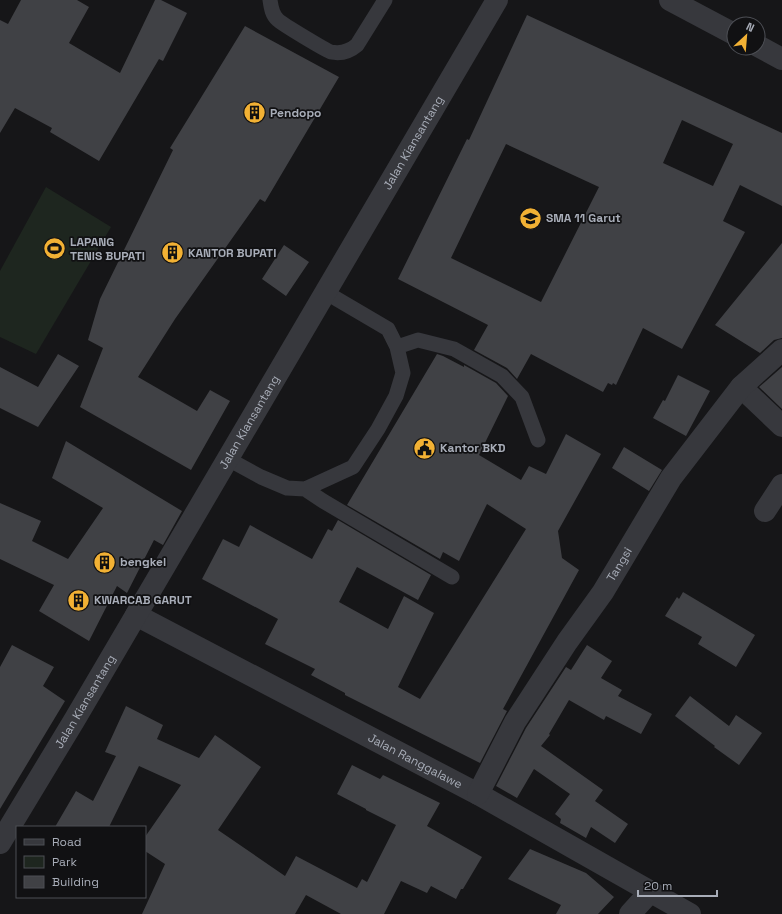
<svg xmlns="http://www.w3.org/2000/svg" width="782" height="914" viewBox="0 0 782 914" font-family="'Space Grotesk',sans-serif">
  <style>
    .green { fill: #1e261f }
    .building { fill: #404145; fill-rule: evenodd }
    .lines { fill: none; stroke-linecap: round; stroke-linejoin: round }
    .service { stroke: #37383d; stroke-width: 15 }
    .minor { stroke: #37383d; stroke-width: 22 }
    .tertiary { stroke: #37383d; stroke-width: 22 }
    .labels { text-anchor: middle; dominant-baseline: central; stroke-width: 3.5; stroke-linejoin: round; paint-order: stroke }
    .poi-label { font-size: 12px; font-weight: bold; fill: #a8adb8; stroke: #111113; text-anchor: start }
    .street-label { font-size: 12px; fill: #a8adb8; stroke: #111113 }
  </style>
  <rect width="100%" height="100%" fill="#161618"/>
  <!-- green -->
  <path class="green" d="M 46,187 L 111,227 L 36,354 L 0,337 L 0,271 Z"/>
  <!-- building -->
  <path class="building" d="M 21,0 L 77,0 L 89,7 L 69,43 L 120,73 L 155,0 L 161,0 L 187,13 L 163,61 L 159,59 L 99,161 L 50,132 L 52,128 L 15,108 L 0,133 L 0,20 L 8,24 Z
    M 527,15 L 782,133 L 782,206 L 740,185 L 723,221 L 745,232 L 682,349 L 643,328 L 616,385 L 613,383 L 612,385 L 608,383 L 603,392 L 531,354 L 517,379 L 507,368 L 474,350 L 488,325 L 398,279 L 467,139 L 469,140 ZM 682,120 L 733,144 L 713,186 L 663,163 ZM 506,144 L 599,187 L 541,302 L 451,258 Z
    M 245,26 L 339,77 L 265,202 L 260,199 L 175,319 L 138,377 L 197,411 L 210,390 L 230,401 L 191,470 L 80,407 L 103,348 L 88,340 L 100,299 L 173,150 L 170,148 Z
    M 782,243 L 782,338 L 774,340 L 760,353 L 715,325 Z
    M 284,245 L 309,262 L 286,296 L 262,279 Z
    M 58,354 L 79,366 L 38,427 L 0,408 L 0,367 L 38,387 Z
    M 437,354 L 443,356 L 464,367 L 464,365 L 496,383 L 508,396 L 479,455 L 521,480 L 529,466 L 546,474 L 566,434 L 601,454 L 558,531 L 562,558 L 579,570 L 503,709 L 507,711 L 480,763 L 345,695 L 345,693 L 311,675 L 315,669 L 265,644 L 278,619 L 202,579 L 223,539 L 239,547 L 250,525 L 312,559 L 328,529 L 332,531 L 338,520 L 431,575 L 418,600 L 357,567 L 339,602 L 388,629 L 404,596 L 434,613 L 398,687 L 420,699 L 526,529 L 487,504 L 459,561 L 443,552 L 440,559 L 347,505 Z
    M 782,367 L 782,409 L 759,387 Z
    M 678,375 L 710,391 L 686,436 L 653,418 L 663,400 L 665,401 Z
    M 66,441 L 182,511 L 163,545 L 154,540 L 127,593 L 117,586 L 89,641 L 39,611 L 54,585 L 0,559 L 0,503 L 41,521 L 32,541 L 68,559 L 103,508 L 52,478 Z
    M 624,447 L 662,470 L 649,491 L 612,468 Z
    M 683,592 L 755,635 L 736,667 L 698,644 L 702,637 L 665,616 L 677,597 L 679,599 Z
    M 12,645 L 54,667 L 43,686 L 65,701 L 0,809 L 0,667 Z
    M 587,645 L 612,661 L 601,678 L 622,690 L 618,696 L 652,714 L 641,734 L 606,716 L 604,720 L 569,700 L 549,734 L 550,735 L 541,746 L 603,790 L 595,801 L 628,824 L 615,843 L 591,827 L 586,838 L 560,823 L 561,819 L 555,814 L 570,794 L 534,769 L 517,798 L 496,786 L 526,728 L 566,667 L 571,670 Z
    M 690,696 L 729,726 L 736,715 L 762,733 L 739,765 L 714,747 L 715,746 L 675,716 Z
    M 126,706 L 163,725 L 157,739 L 199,758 L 215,735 L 261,767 L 218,830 L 285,876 L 296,856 L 357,888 L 362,879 L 367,882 L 396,825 L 366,810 L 366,809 L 337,794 L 352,765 L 380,779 L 383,775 L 440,803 L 427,826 L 482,857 L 463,889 L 461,889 L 456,899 L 431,886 L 427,893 L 401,881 L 384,914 L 341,914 L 306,895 L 295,914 L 142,914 L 165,864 L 145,851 L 145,837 L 181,785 L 139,766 L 109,827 L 55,827 L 76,791 L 93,801 L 116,756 L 105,752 Z
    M 530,849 L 586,873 L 614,897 L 598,914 L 556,914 L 561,905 L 508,879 Z"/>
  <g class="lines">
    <!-- service -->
    <path class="service" d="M 270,0 C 271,7 272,15 278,20 C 282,24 327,51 331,52 C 341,54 350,51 357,45 L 385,0
      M 397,347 L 418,340 L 454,349 L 502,376 L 522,397 L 538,440
      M 228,459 L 261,477 L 287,488 L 305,489 L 353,467 L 378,429 L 396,396 L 403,373 L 397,347 L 388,329 L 325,292
      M 305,489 L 323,501 L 452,577"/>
    <!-- minor -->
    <g class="minor">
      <path d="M 741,387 L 782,426"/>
      <path d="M 765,511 L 782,485"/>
      <path id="s1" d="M 136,615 L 478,794 L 690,914"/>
      <path id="s2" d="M 478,794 L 515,722 L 567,642 L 603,592 L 671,478 L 741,387 L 782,350"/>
      <path d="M 630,914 L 650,892"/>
    </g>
    <!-- tertiary -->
    <g class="tertiary">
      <path d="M 670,0 L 734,34"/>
      <path d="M 758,46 L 782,59"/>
      <path id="s3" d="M 0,843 L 75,719 L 497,0"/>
    </g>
  </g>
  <!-- icons -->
  <defs>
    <symbol id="building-disc" viewBox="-11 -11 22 22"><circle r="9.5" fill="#f2b134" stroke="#111113"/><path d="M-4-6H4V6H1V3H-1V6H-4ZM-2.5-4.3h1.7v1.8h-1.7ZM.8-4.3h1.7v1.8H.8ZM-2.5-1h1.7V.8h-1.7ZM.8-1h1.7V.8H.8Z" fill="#111"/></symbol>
    <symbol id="school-disc" viewBox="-11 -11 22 22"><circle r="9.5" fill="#f2b134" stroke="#111113"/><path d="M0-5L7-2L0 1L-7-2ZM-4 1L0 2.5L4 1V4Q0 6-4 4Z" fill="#111"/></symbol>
    <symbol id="stadium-disc" viewBox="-11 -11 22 22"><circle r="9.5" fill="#f2b134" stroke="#111113"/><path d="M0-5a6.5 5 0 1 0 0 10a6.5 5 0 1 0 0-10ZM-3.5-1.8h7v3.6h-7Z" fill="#111"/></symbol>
    <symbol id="civic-disc" viewBox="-11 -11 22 22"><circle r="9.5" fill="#f2b134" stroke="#111113"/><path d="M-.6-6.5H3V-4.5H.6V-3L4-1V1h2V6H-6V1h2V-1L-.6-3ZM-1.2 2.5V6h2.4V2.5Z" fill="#111"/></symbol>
  </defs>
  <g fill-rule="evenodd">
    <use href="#building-disc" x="242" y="100" width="25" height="25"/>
    <use href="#school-disc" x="518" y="206" width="25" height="25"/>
    <use href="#stadium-disc" x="42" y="236" width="25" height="25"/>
    <use href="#building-disc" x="160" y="240" width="25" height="25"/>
    <use href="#civic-disc" x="412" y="436" width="25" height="25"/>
    <use href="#building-disc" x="92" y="550" width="25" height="25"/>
    <use href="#building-disc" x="66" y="588" width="25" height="25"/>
  </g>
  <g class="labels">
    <!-- poi labels -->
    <g class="poi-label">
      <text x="270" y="113">Pendopo</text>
      <text x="546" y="218">SMA 11 Garut</text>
      <text x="70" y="242">LAPANG<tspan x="70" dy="14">TENIS BUPATI</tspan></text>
      <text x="188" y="253">KANTOR BUPATI</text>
      <text x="440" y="448">Kantor BKD</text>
      <text x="120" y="562">bengkel</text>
      <text x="94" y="600">KWARCAB GARUT</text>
    </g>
    <!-- street labels -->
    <g class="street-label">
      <text stroke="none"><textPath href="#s3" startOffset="813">Jalan Kiansantang</textPath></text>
      <text stroke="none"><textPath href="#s3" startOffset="489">Jalan Kiansantang</textPath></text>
      <text stroke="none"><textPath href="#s2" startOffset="270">Tangsi</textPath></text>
      <text stroke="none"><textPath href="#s3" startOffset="165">Jalan Kiansantang</textPath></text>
      <text stroke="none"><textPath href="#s1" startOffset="315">Jalan Ranggalawe</textPath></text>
    </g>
  </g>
  <!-- legend -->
  <rect x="16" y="826" width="130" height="72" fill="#111113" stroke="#4d4f55"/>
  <rect x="24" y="839" width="20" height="6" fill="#37383d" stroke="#4d4f55"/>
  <text x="52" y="846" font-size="12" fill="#a8adb8">Road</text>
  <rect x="24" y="856" width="20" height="12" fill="#1e261f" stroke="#4d4f55"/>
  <text x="52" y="866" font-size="12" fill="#a8adb8">Park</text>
  <rect x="24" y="876" width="20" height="12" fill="#404145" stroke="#4d4f55"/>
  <text x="52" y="886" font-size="12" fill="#a8adb8">Building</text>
  <!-- north arrow -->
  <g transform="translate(746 36) rotate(26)"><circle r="19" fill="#111113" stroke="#4d4f55"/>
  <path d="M0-3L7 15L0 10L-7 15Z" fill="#f2b134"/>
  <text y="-6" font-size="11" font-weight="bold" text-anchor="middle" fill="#a8adb8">N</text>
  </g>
  <!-- scale -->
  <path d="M638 890v6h79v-6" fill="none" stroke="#a8adb8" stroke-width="2"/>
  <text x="644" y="890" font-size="12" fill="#a8adb8" stroke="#111113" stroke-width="3" paint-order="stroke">20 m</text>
</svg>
